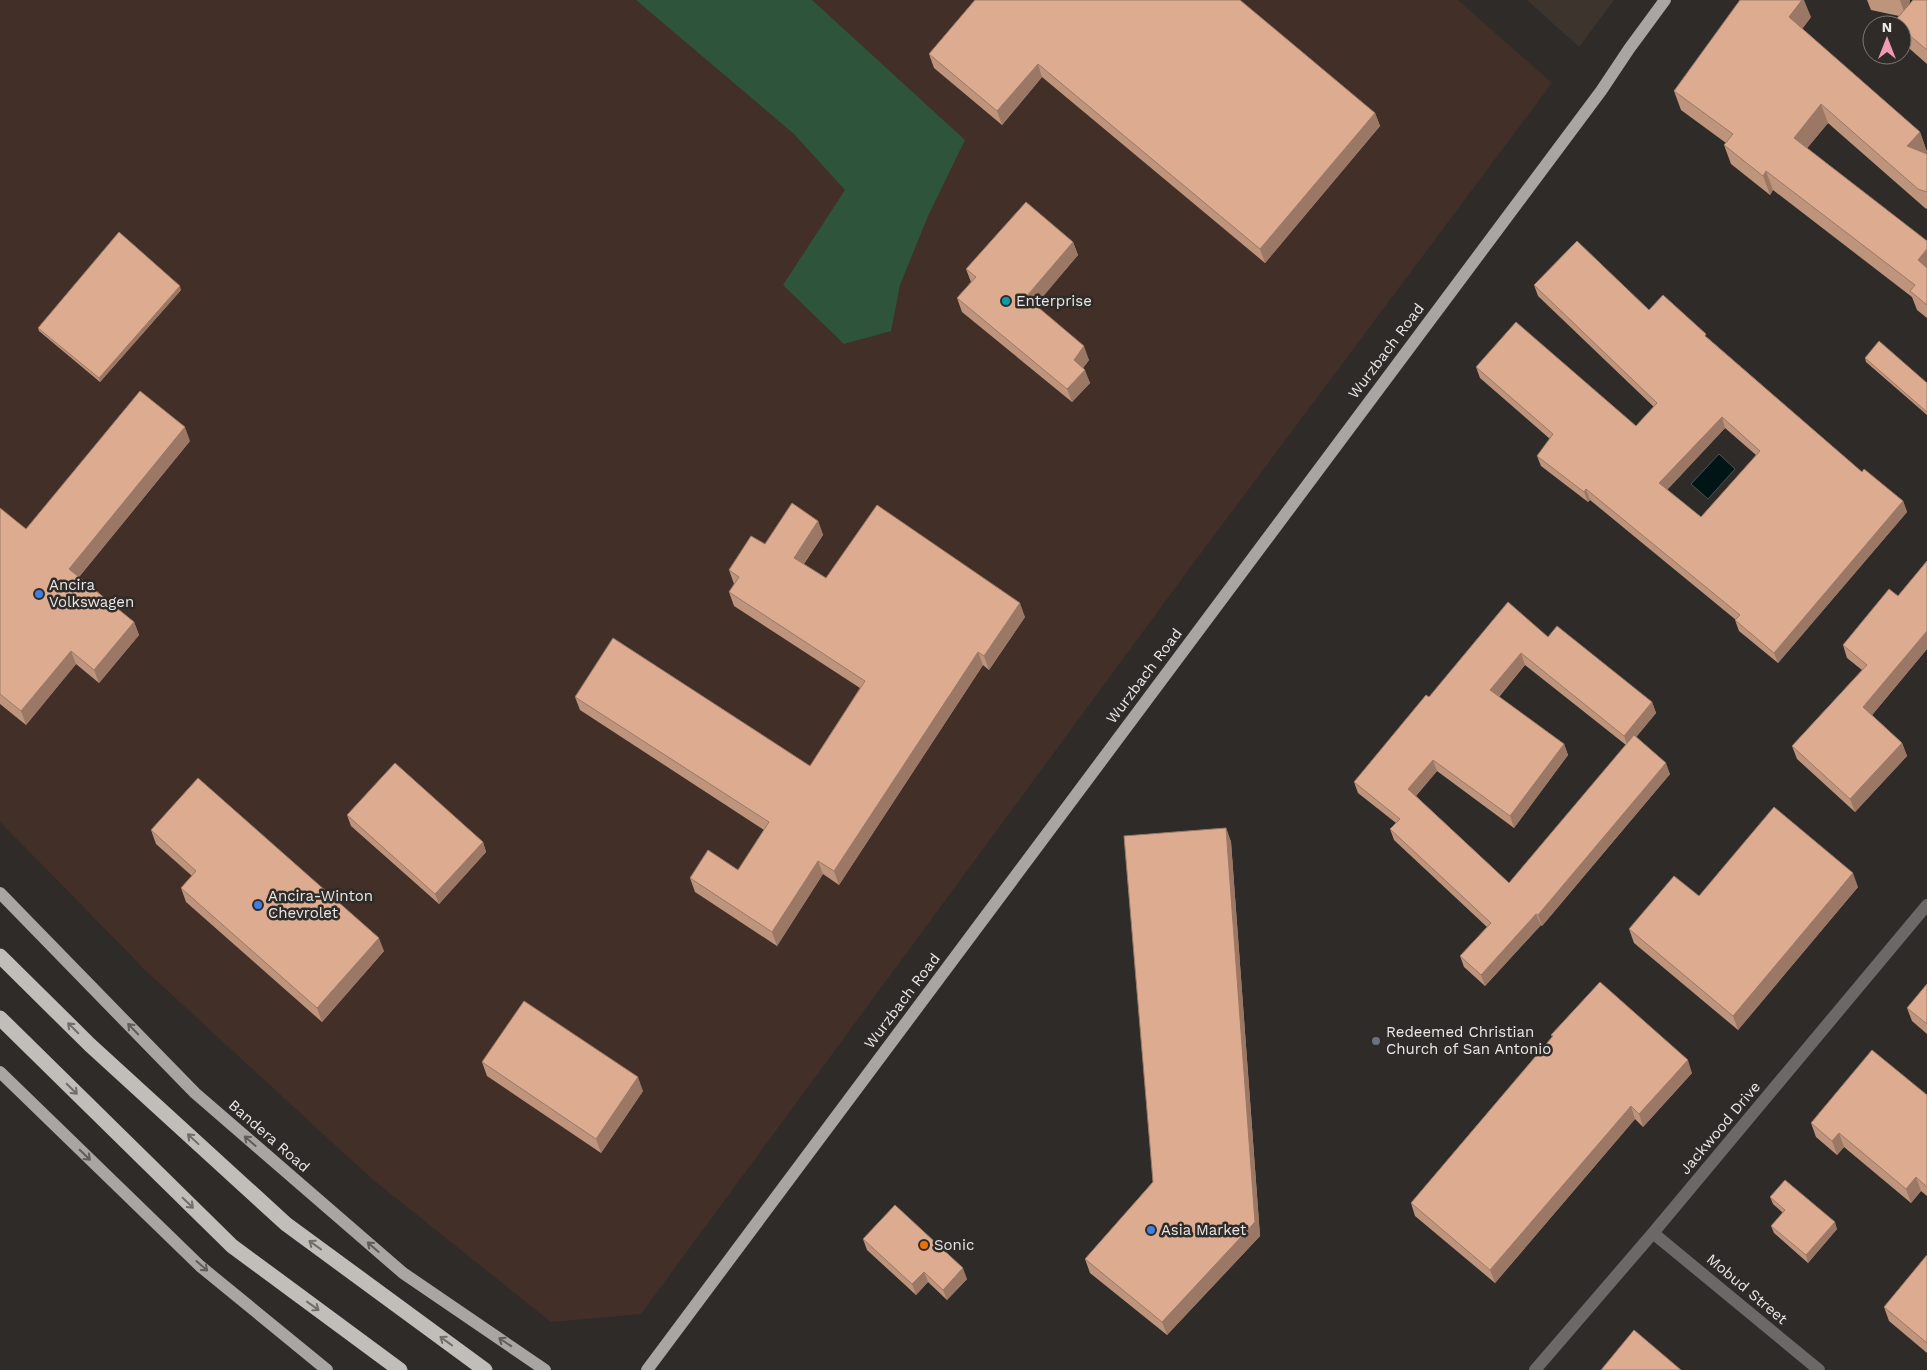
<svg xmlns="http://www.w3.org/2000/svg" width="1927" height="1370" viewBox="0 0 1927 1370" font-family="'Work Sans',sans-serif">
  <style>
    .commercial { fill: #412f28 }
    .built { fill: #3d342e }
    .green { fill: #2e553b }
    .water { fill: #011416; stroke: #475454 }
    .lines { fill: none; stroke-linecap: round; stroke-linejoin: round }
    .minor { stroke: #6a6967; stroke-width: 12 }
    .primary { stroke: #a8a5a2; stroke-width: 12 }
    .motorway { stroke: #c1bdb9; stroke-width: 15 }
    .wall { fill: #be947c; fill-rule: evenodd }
    .shaded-wall { fill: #9b7865 }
    .building { fill: #ddac90; stroke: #9b7865; fill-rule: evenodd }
    .oneway { stroke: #716d6a }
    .oneway2 { stroke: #5f5c59 }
    .culture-dot { fill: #0f9aa8; stroke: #2f2b29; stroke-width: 2 }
    .shop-dot { fill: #3f7fe0; stroke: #2f2b29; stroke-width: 2 }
    .worship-dot { fill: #6b7280; stroke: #2f2b29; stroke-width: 2 }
    .food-dot { fill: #e8710a; stroke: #2f2b29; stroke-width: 2 }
    .labels { text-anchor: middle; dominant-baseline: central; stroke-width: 5; stroke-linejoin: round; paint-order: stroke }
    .poi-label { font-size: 15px; fill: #eae8e6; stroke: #2f2b29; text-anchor: start }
    .street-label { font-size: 15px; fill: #eae8e6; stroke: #2f2b29 }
  </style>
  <rect width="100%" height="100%" fill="#2f2b29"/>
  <!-- commercial -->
  <path class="commercial" d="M 0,0 L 1458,0 L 1552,83 L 1195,561 L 641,1314 L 551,1322 L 372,1179 L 147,972 L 0,822 Z"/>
  <!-- built -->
  <path class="built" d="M 1527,0 L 1614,0 L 1579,47 Z"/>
  <!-- green -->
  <path class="green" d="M 636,0 L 812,0 L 965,140 L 928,216 L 900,285 L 891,331 L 844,344 L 783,285 L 845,190 L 794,134 Z"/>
  <!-- water -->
  <path class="water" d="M 1719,454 L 1735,469 L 1708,499 L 1691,484 Z"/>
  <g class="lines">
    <!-- minor -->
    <path class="minor" d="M 1653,1233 L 1819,1370
      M 1535,1370 L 1653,1233 L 1927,905"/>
    <!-- primary -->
    <path class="primary" d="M 0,893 L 195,1093 L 403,1273 L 545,1370
      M 0,1072 L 200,1266 L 327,1370
      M 647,1370 L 1601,91 L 1629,49 L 1665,0"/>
    <!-- motorway -->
    <path class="motorway" d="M 0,956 L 90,1045 L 286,1224 L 485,1370
      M 0,1018 L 232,1246 L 400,1370"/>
  </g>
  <!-- wall -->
  <path class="wall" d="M 975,0 L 1375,113 L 1380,126 L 1265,263 L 1042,77 L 1002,125 L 934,68 L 929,54 Z
    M 1867,0 L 1910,0 L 1909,5 L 1927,0 L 1927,64 L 1902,42 L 1902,25 L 1895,25 L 1894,22 L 1899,16 L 1871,10 Z
    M 1811,17 L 1802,29 L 1920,132 L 1927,152 L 1925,154 L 1927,154 L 1927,209 L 1925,208 L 1828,123 L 1807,148 L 1927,241 L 1927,318 L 1917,310 L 1912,297 L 1773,190 L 1770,195 L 1731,164 L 1724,145 L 1726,143 L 1681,110 L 1674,91 Z
    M 1073,242 L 1078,255 L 1035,305 L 1089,360 L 1083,368 L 1090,383 L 1072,402 L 962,312 L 957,298 L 971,282 L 966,269 Z
    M 1534,285 L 1649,310 L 1708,338 L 1862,472 L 1903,501 L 1907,512 L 1778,663 L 1739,631 L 1735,620 L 1736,620 L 1590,500 L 1588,502 L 1541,466 L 1537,456 L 1550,439 L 1480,378 L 1476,367 L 1636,426 L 1654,407 L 1538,296 ZM 1725,428 L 1756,455 L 1701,517 L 1667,490 Z
    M 181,290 L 100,382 L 39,331 L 38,328 Z
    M 1865,358 L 1927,383 L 1927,415 L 1866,362 Z
    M 190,441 L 79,577 L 134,622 L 139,635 L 99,683 L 76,664 L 26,725 L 0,704 L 0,508 L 26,529 Z
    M 818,521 L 823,535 L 804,564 L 826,578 L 1025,617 L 989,670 L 983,665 L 839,885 L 823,874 L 777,946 L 695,892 L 690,878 L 738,870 L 764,830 L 580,710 L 575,697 L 810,766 L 860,688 L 734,606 L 729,592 L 734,584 L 729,570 L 765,544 Z
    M 1927,561 L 1927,649 L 1872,715 L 1902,743 L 1907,756 L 1855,812 L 1797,759 L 1792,746 L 1862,670 L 1847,658 L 1843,645 L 1898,596 Z
    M 1548,637 L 1652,702 L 1656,713 L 1636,737 L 1670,774 L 1542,926 L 1541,925 L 1485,986 L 1464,967 L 1460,956 L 1487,927 L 1394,840 L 1390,829 L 1396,823 L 1358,793 L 1354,782 L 1429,697 ZM 1525,665 L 1626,745 L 1509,883 L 1416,796 L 1437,771 L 1514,828 L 1568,755 L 1564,744 L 1499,697 Z
    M 347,815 L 483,842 L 486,852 L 439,904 L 351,826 Z
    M 1226,828 L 1231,842 L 1260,1236 L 1167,1335 L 1090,1273 L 1085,1259 L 1153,1182 Z
    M 151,830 L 384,951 L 322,1022 L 186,902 L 181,888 L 192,876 L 156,844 Z
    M 1858,887 L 1738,1030 L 1634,943 L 1629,929 L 1699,896 Z
    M 1927,984 L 1927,1034 L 1912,1021 L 1907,1008 Z
    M 1551,1035 L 1692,1073 L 1643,1127 L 1635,1119 L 1495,1283 L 1415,1216 L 1411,1203 L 1552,1037 Z
    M 482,1062 L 643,1091 L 601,1153 L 487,1076 Z
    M 1927,1095 L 1927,1196 L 1921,1191 L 1911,1203 L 1844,1147 L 1837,1155 L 1816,1137 L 1811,1123 Z
    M 1770,1197 L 1837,1229 L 1808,1263 L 1774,1233 L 1771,1226 L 1783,1213 L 1773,1204 Z
    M 863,1239 L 967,1279 L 947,1300 L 928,1282 L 916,1295 L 867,1250 Z
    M 1927,1255 L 1927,1353 L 1889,1321 L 1884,1307 Z"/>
  <!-- shaded-wall -->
  <path class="shaded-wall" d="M 1802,0 L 1804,0 L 1811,17 L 1796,37 L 1789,17 Z
    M 1900,0 L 1910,0 L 1906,17 Z
    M 1038,64 L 1042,77 L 1002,125 L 997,111 Z
    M 1821,104 L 1828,123 L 1800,157 L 1794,138 Z
    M 1375,113 L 1380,126 L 1265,263 L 1260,249 Z
    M 1920,132 L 1927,152 L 1914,166 L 1907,146 Z
    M 1766,171 L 1773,190 L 1770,195 L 1763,176 Z
    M 1073,242 L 1078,255 L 1031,311 L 1026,297 Z
    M 1927,249 L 1927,277 L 1918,260 Z
    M 180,286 L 181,290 L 100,382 L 99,378 Z
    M 1084,346 L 1089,360 L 1079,373 L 1074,360 Z
    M 1085,370 L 1090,383 L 1072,402 L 1067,389 Z
    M 1722,417 L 1725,428 L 1663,494 L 1659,483 Z
    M 185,427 L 190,441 L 74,583 L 69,569 Z
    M 1586,489 L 1590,500 L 1588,502 L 1584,492 Z
    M 1903,501 L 1907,512 L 1778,663 L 1774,653 Z
    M 818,521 L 823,535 L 799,571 L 794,558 Z
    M 1020,603 L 1025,617 L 989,670 L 984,656 Z
    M 134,622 L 139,635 L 99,683 L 94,670 Z
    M 1927,631 L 1927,649 L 1868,720 L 1863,707 Z
    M 71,651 L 76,664 L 26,725 L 21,711 Z
    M 978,652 L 983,665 L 839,885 L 834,871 Z
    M 1521,653 L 1525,665 L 1494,702 L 1490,690 Z
    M 1652,702 L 1656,713 L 1628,747 L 1624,736 Z
    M 1902,743 L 1907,756 L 1855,812 L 1850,799 Z
    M 1564,744 L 1568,755 L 1514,828 L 1510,816 Z
    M 1433,760 L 1437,771 L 1412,800 L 1408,789 Z
    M 1666,763 L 1670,774 L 1542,926 L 1538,915 Z
    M 1226,828 L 1231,842 L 1260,1236 L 1167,1335 L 1162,1322 Z
    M 483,842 L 486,852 L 439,904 L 435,894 Z
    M 818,861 L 823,874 L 777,946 L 772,932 Z
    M 1853,873 L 1858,887 L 1738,1030 L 1733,1016 Z
    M 1536,914 L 1541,925 L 1485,986 L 1481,975 Z
    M 379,938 L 384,951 L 322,1022 L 317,1008 Z
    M 1688,1060 L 1692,1073 L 1643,1127 L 1639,1114 Z
    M 638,1077 L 643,1091 L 601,1153 L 596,1139 Z
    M 1631,1106 L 1635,1119 L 1495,1283 L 1490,1270 Z
    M 1839,1133 L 1844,1147 L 1837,1155 L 1832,1141 Z
    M 1916,1177 L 1921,1191 L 1911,1203 L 1906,1189 Z
    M 1835,1222 L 1837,1229 L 1808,1263 L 1806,1255 Z
    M 963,1268 L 967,1279 L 947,1300 L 943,1290 Z
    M 924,1272 L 928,1282 L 916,1295 L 912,1284 Z"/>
  <!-- building -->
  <path class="building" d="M 975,0 L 1240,0 L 1375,113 L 1260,249 L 1038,64 L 997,111 L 929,54 Z
    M 1740,0 L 1802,0 L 1789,17 L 1920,132 L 1907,146 L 1927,154 L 1927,192 L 1918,189 L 1821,104 L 1794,138 L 1927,241 L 1927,249 L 1918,260 L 1927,268 L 1927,305 L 1910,291 L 1915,285 L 1766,171 L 1763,176 L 1724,145 L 1733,134 L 1674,91 Z
    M 1913,0 L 1927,0 L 1927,50 L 1902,29 L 1902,25 L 1898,25 L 1894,22 Z
    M 1026,202 L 1073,242 L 1026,297 L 1084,346 L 1074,360 L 1085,370 L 1067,389 L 957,298 L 976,277 L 966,269 Z
    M 119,232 L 180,286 L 99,378 L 38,328 Z
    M 1577,241 L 1649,310 L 1663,295 L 1706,334 L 1705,336 L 1862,472 L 1864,469 L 1903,501 L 1774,653 L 1735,620 L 1740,615 L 1586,489 L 1584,492 L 1537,456 L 1553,434 L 1476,367 L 1516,322 L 1636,426 L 1657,403 L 1534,285 ZM 1722,417 L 1760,451 L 1701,517 L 1659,483 Z
    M 1879,341 L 1927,383 L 1927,412 L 1865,358 Z
    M 140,391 L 185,427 L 69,569 L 134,622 L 94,670 L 71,651 L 21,711 L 0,694 L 0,508 L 26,529 Z
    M 792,503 L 818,521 L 794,558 L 826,578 L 877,505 L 1020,603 L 984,656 L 978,652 L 834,871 L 818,861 L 772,932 L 690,878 L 708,850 L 738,870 L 769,822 L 575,697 L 613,638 L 810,766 L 865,681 L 729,592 L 739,577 L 729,570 L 751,536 L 765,544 Z
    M 1927,561 L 1927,631 L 1863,707 L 1902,743 L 1850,799 L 1792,746 L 1867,665 L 1843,645 L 1889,589 L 1898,596 Z
    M 1508,602 L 1548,637 L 1557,626 L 1652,702 L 1624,736 L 1521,653 L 1490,690 L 1564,744 L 1510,816 L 1433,760 L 1408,789 L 1509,883 L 1634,735 L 1666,763 L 1538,915 L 1536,914 L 1481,975 L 1460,956 L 1491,923 L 1390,829 L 1400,819 L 1354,782 L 1426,695 L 1429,697 Z
    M 395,763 L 483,842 L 435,894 L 347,815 Z
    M 198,778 L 379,938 L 317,1008 L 181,888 L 196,871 L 151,830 Z
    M 1774,807 L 1853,873 L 1733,1016 L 1629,929 L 1674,876 L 1699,896 Z
    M 1226,828 L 1255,1222 L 1162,1322 L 1085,1259 L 1153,1182 L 1124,836 Z
    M 1600,982 L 1688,1060 L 1639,1114 L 1631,1106 L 1490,1270 L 1411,1203 L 1553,1036 L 1551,1035 Z
    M 1927,984 L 1927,1024 L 1907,1008 Z
    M 524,1001 L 638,1077 L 596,1139 L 482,1062 Z
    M 1872,1050 L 1927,1095 L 1927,1187 L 1916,1177 L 1906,1189 L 1839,1133 L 1832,1141 L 1811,1123 Z
    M 1785,1180 L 1835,1222 L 1806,1255 L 1771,1226 L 1785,1210 L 1770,1197 Z
    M 895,1205 L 963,1268 L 943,1290 L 924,1272 L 912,1284 L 863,1239 Z
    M 1927,1255 L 1927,1343 L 1884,1307 Z
    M 1634,1330 L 1681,1370 L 1601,1370 Z"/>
  <!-- one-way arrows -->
  <defs><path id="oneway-shaft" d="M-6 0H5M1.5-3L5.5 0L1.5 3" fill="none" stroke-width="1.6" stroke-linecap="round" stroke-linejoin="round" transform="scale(1.25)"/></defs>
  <g class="oneway">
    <use href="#oneway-shaft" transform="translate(73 1028) rotate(-135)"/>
    <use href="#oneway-shaft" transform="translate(72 1089) rotate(45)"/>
    <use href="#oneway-shaft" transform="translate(193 1139) rotate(-137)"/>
    <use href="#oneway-shaft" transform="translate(188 1203) rotate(44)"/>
    <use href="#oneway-shaft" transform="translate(315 1245) rotate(-144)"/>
    <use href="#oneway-shaft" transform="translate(313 1306) rotate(36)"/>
    <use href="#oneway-shaft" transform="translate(446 1341) rotate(-144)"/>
  </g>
  <g class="oneway2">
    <use href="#oneway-shaft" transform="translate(133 1029) rotate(-134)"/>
    <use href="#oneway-shaft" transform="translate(250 1141) rotate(-139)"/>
    <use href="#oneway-shaft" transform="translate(85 1155) rotate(44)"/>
    <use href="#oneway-shaft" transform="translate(373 1247) rotate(-139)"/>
    <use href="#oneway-shaft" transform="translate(202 1266) rotate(41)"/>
    <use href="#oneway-shaft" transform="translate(505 1342) rotate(-146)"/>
  </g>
  <!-- markers -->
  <circle class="culture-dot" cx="1006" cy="301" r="5"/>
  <g class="shop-dot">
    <circle cx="39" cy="594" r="5"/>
    <circle cx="258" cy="905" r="5"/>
    <circle cx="1151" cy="1230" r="5"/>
  </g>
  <circle class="worship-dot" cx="1376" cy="1041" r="5"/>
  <circle class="food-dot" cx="924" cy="1245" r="5"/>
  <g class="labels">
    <!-- poi labels -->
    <g class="poi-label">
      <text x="1016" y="301">Enterprise</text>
      <text x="49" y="585">Ancira<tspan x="49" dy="17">Volkswagen</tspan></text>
      <text x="268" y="896">Ancira-Winton<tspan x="268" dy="17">Chevrolet</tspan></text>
      <text x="1386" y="1032">Redeemed Christian<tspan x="1386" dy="17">Church of San Antonio</tspan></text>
      <text x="1161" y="1230">Asia Market</text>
      <text x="934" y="1245">Sonic</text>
    </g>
    <!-- street labels -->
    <g class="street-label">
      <text transform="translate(1386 351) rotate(-53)">Wurzbach Road</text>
      <text transform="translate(1144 676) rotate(-53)">Wurzbach Road</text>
      <text transform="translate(902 1001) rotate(-53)">Wurzbach Road</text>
      <text transform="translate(1720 1128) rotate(-50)">Jackwood Drive</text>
      <text transform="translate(269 1136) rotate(41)">Bandera Road</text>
      <text transform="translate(1747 1289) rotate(40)">Mobud Street</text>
    </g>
  </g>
  <!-- north arrow -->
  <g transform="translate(1887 40)"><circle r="24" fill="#2f2b29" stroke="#7a7775"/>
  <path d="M0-4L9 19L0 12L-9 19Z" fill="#f09ab4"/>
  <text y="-8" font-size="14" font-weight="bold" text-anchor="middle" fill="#eae8e6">N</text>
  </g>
</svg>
